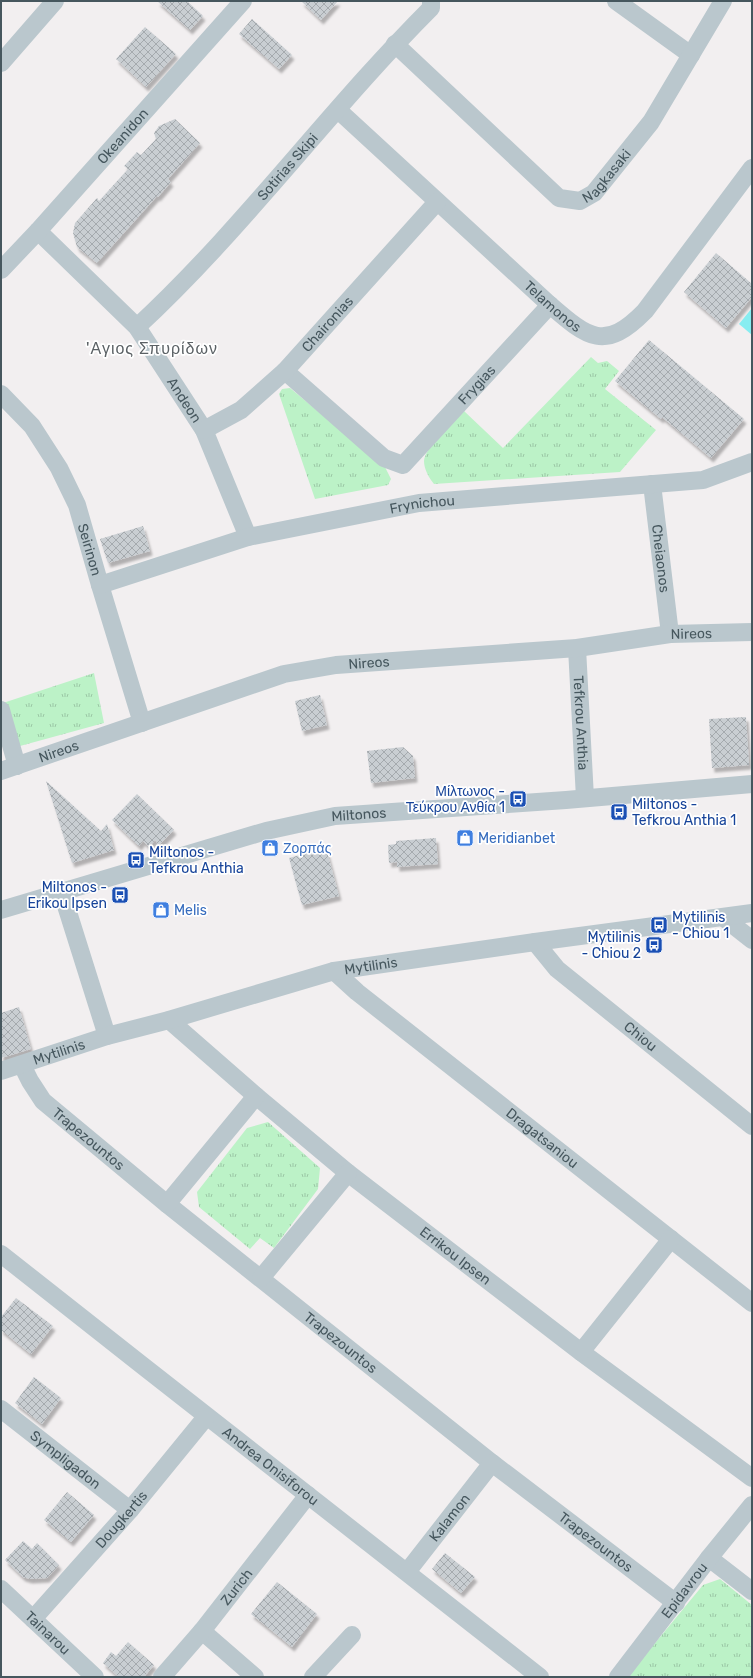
<svg xmlns="http://www.w3.org/2000/svg" width="753" height="1678" viewBox="0 0 753 1678" font-family="Rubik,sans-serif">
  <style>
    .park { fill: url(#park-tufts) }
    .water { fill: #87edf1 }
    .building { fill: url(#building-cross-hatch); filter: url(#shadow) }
    .lines { fill: none; stroke-linecap: round; stroke-linejoin: round }
    .minor { stroke: #bac7cd; stroke-width: 18 }
    .labels { text-anchor: middle; dominant-baseline: central; stroke-width: 3.5; stroke-linejoin: round; paint-order: stroke }
    .street-label { font-size: 14px; fill: #46575e; stroke: #fff }
    .transit-label { font-size: 14px; fill: #164399; stroke: #fff; text-anchor: end }
    .shop-label { font-size: 14px; fill: #366cbe; stroke: #fff; text-anchor: start }
    .quarter-label { font-size: 16px; letter-spacing: 1px; fill: #5b6165; stroke: #fff }
  </style>
  <defs>
    <pattern id="park-tufts" width="24" height="20" patternUnits="userSpaceOnUse"><rect width="24" height="20" fill="#bcf2c7"/><path d="M3 7l-1-3M5 7V3M7 7l1-3M15 17l-1-3M17 17v-4M19 17l1-3" fill="none" stroke="#9bc7a5"/></pattern>
    <pattern id="building-cross-hatch" width="8" height="8" patternUnits="userSpaceOnUse"><rect width="8" height="8" fill="#c9ced2"/><path d="M0 0l8 8M0 8l8-8" fill="none" stroke="#a5aaae"/></pattern>
    <filter id="shadow"><feDropShadow dx="2.5" dy="4.5" stdDeviation="1" flood-color="#0004"/></filter>
  </defs>
  <rect width="100%" height="100%" fill="#f2eff0"/>
  <!-- park -->
  <path class="park" d="M 591,357 L 598,363 L 607,361 L 619,371 L 605,389 L 656,430 L 620,472 L 434,484 C 429,478 424,469 424,461 C 425,447 454,421 464,411 L 503,448 Z
    M 290,388 L 385,467 L 391,479 L 388,485 L 315,499 L 279,394 L 282,389 Z
    M 94,673 L 104,723 L 20,746 L 3,703 Z
    M 268,1122 L 320,1168 L 318,1189 L 274,1248 L 260,1238 L 250,1249 L 199,1207 L 197,1192 L 247,1128 Z
    M 720,1579 L 752,1605 L 752,1677 L 627,1677 L 703,1585 Z"/>
  <!-- water -->
  <path class="water" d="M 752,308 L 752,335 L 739,324 Z"/>
  <!-- building -->
  <path class="building" d="M 157,1 L 187,1 L 203,16 L 190,30 Z
    M 301,1 L 338,1 L 321,20 Z
    M 252,19 L 292,55 L 279,69 L 239,34 Z
    M 145,27 L 176,54 L 146,87 L 116,59 Z
    M 175,119 L 200,143 L 168,179 L 171,182 L 158,197 L 157,196 L 97,263 L 77,247 L 73,233 L 75,223 L 97,198 L 99,201 L 128,169 L 124,166 L 137,152 L 141,155 L 156,139 L 154,133 L 159,126 Z
    M 716,253 L 752,284 L 752,297 L 726,328 L 684,292 Z
    M 649,340 L 744,419 L 711,458 L 662,417 L 661,419 L 615,381 Z
    M 143,526 L 150,551 L 108,563 L 100,539 Z
    M 320,695 L 327,725 L 302,731 L 295,701 Z
    M 746,717 L 749,765 L 712,768 L 709,719 Z
    M 403,747 L 413,756 L 415,778 L 371,783 L 367,751 Z
    M 46,781 L 101,831 L 107,824 L 114,850 L 72,863 Z
    M 137,794 L 174,830 L 159,845 L 155,840 L 149,847 L 143,841 L 139,846 L 112,820 Z
    M 436,838 L 438,864 L 397,867 L 397,862 L 389,863 L 388,845 L 396,844 L 396,841 Z
    M 326,848 L 339,896 L 302,905 L 289,858 Z
    M 19,1007 L 31,1049 L 1,1058 L 1,1013 Z
    M 16,1298 L 53,1326 L 31,1354 L 1,1330 L 1,1317 Z
    M 34,1377 L 61,1398 L 42,1424 L 15,1403 Z
    M 67,1492 L 94,1515 L 71,1542 L 44,1520 Z
    M 23,1541 L 32,1549 L 37,1543 L 59,1565 L 47,1578 L 30,1579 L 23,1577 L 5,1560 Z
    M 445,1553 L 475,1577 L 461,1593 L 432,1569 Z
    M 277,1582 L 317,1614 L 292,1647 L 251,1614 Z
    M 128,1642 L 154,1665 L 144,1677 L 119,1677 L 103,1663 L 111,1652 L 116,1656 Z"/>
  <g class="lines">
    <!-- minor -->
    <g class="minor">
      <path d="M 616,1 L 691,55"/>
      <path id="s1" d="M 395,44 L 559,198 L 580,201 L 594,193 L 651,122 L 723,1"/>
      <path d="M 1,63 L 55,1"/>
      <path id="s2" d="M 338,110 L 550,305 C 588,338 605,352 645,311 L 752,168"/>
      <path id="s3" d="M 38,231 L 137,327 L 204,430 L 248,537"/>
      <path id="s4" d="M 1,270 L 38,231 L 243,1"/>
      <path id="s5" d="M 137,327 C 243,229 329,110 431,8 L 431,1"/>
      <path id="s6" d="M 285,371 L 384,458 L 403,465 L 550,305"/>
      <path id="s7" d="M 1,394 L 32,426 L 59,468 L 77,505 L 100,585 L 142,723"/>
      <path id="s8" d="M 204,430 L 241,410 L 285,371 L 437,202"/>
      <path id="s9" d="M 652,484 L 670,634"/>
      <path id="s10" d="M 100,585 L 248,537 L 419,503 L 703,480 L 752,462"/>
      <path id="s11" d="M 577,648 L 585,798"/>
      <path d="M 1,710 L 17,766"/>
      <path id="s12" d="M 1,771 L 284,674 L 336,665 L 577,648 L 670,634 L 752,632"/>
      <path d="M 62,893 L 107,1036"/>
      <path id="s13" d="M 1,910 L 266,831 L 335,816 L 566,800 L 752,784"/>
      <path d="M 724,918 L 752,940"/>
      <path id="s14" d="M 535,942 L 557,969 L 752,1126"/>
      <path id="s15" d="M 334,971 L 357,992 L 752,1303"/>
      <path id="s16" d="M 169,1020 L 256,1096 L 348,1173 L 581,1352 L 752,1478"/>
      <path id="s17" d="M 22,1065 L 30,1081 L 43,1101 L 167,1204 L 492,1463 L 676,1603"/>
      <path id="s18" d="M 1,1071 L 107,1036 L 169,1020 L 334,971 L 535,942 L 752,913"/>
      <path d="M 167,1204 L 256,1096"/>
      <path id="s19" d="M 1,1254 C 180,1396 361,1536 540,1677"/>
      <path d="M 261,1278 L 348,1173"/>
      <path d="M 581,1352 L 671,1239"/>
      <path id="s20" d="M 1,1409 L 130,1510"/>
      <path d="M 709,1558 L 752,1591"/>
      <path id="s21" d="M 407,1572 L 492,1463"/>
      <path id="s22" d="M 1,1589 L 95,1677"/>
      <path id="s23" d="M 33,1619 L 130,1510 L 206,1417"/>
      <path d="M 202,1631 L 255,1677"/>
      <path id="s24" d="M 162,1677 L 202,1631 L 308,1495"/>
      <path d="M 313,1677 L 352,1635"/>
      <path id="s25" d="M 618,1677 L 709,1558 L 752,1505"/>
    </g>
  </g>
  <!-- icons -->
  <defs>
    <symbol id="bus-square" viewBox="-11 -11 22 22"><rect x="-9" y="-9" width="18" height="18" rx="4" fill="#1a4fb4" stroke="#fff"/><path d="M-5-6H5V4H4V6H2V4H-2V6H-4V4H-5ZM-3.5-4V0h7V-4ZM-3.5 1.2v1.5H-2V1.2ZM2 1.2v1.5H3.5V1.2Z" fill="#fff"/></symbol>
    <symbol id="shop-square" viewBox="-11 -11 22 22"><rect x="-9" y="-9" width="18" height="18" rx="4" fill="#3f7fe0" stroke="#fff"/><path d="M-5-2.5h2.3a2.7 3.5 0 0 1 5.4 0H5L5.5 6h-11ZM-1.5-2.5h3a1.5 2.3 0 0 0-3 0Z" fill="#fff"/></symbol>
  </defs>
  <g fill-rule="evenodd">
    <use href="#bus-square" x="508" y="789" width="20" height="20"/>
    <use href="#bus-square" x="609" y="802" width="20" height="20"/>
    <use href="#shop-square" x="455" y="828" width="20" height="20"/>
    <use href="#shop-square" x="260" y="838" width="20" height="20"/>
    <use href="#bus-square" x="126" y="850" width="20" height="20"/>
    <use href="#bus-square" x="110" y="885" width="20" height="20"/>
    <use href="#shop-square" x="151" y="900" width="20" height="20"/>
    <use href="#bus-square" x="649" y="915" width="20" height="20"/>
    <use href="#bus-square" x="644" y="935" width="20" height="20"/>
  </g>
  <g class="labels">
    <!-- street labels -->
    <g class="street-label">
      <text stroke="none"><textPath href="#s4" startOffset="181">Okeanidon</textPath></text>
      <text stroke="none"><textPath href="#s5" startOffset="220">Sotirias Skipi</textPath></text>
      <text stroke="none"><textPath href="#s1" startOffset="283">Nagkasaki</textPath></text>
      <text stroke="none"><textPath href="#s2" startOffset="291">Telamonos</textPath></text>
      <text stroke="none"><textPath href="#s8" startOffset="164">Chaironias</textPath></text>
      <text stroke="none"><textPath href="#s6" startOffset="261">Frygias</textPath></text>
      <text stroke="none"><textPath href="#s3" startOffset="225">Andeon</textPath></text>
      <text stroke="none"><textPath href="#s10" startOffset="333">Frynichou</textPath></text>
      <text stroke="none"><textPath href="#s7" startOffset="182">Seirinon</textPath></text>
      <text stroke="none"><textPath href="#s9" startOffset="75">Cheiaonos</textPath></text>
      <text stroke="none"><textPath href="#s12" startOffset="709">Nireos</textPath></text>
      <text stroke="none"><textPath href="#s12" startOffset="385">Nireos</textPath></text>
      <text stroke="none"><textPath href="#s11" startOffset="75">Tefkrou Anthia</textPath></text>
      <text stroke="none"><textPath href="#s12" startOffset="61">Nireos</textPath></text>
      <text stroke="none"><textPath href="#s13" startOffset="371">Miltonos</textPath></text>
      <text stroke="none"><textPath href="#s18" startOffset="385">Mytilinis</textPath></text>
      <text stroke="none"><textPath href="#s14" startOffset="142">Chiou</textPath></text>
      <text stroke="none"><textPath href="#s18" startOffset="61">Mytilinis</textPath></text>
      <text stroke="none"><textPath href="#s15" startOffset="267">Dragatsaniou</textPath></text>
      <text stroke="none"><textPath href="#s17" startOffset="101">Trapezountos</textPath></text>
      <text stroke="none"><textPath href="#s16" startOffset="371">Errikou Ipsen</textPath></text>
      <text stroke="none"><textPath href="#s17" startOffset="425">Trapezountos</textPath></text>
      <text stroke="none"><textPath href="#s20" startOffset="82">Sympligadon</textPath></text>
      <text stroke="none"><textPath href="#s19" startOffset="343">Andrea Onisiforou</textPath></text>
      <text stroke="none"><textPath href="#s21" startOffset="69">Kalamon</textPath></text>
      <text stroke="none"><textPath href="#s23" startOffset="133">Dougkertis</textPath></text>
      <text stroke="none"><textPath href="#s17" startOffset="749">Trapezountos</textPath></text>
      <text stroke="none"><textPath href="#s24" startOffset="117">Zurich</textPath></text>
      <text stroke="none"><textPath href="#s25" startOffset="109">Epidavrou</textPath></text>
      <text stroke="none"><textPath href="#s22" startOffset="64">Tainarou</textPath></text>
    </g>
    <!-- transit labels -->
    <g class="transit-label">
      <text x="505" y="791">Μίλτωνος -<tspan x="505" dy="16">Τεύκρου Ανθία 1</tspan></text>
      <text x="632" y="804" text-anchor="start">Miltonos -<tspan x="632" dy="16">Tefkrou Anthia 1</tspan></text>
      <text x="149" y="852" text-anchor="start">Miltonos -<tspan x="149" dy="16">Tefkrou Anthia</tspan></text>
      <text x="107" y="887">Miltonos -<tspan x="107" dy="16">Erikou Ipsen</tspan></text>
      <text x="672" y="917" text-anchor="start">Mytilinis<tspan x="672" dy="16">- Chiou 1</tspan></text>
      <text x="641" y="937">Mytilinis<tspan x="641" dy="16">- Chiou 2</tspan></text>
    </g>
    <!-- shop labels -->
    <g class="shop-label">
      <text x="478" y="838">Meridianbet</text>
      <text x="283" y="848">Ζορπάς</text>
      <text x="174" y="910">Melis</text>
    </g>
    <!-- quarter labels -->
    <g class="quarter-label">
      <text x="152" y="348">'Αγιος Σπυρίδων</text>
    </g>
  </g>
  <!-- border -->
  <rect width="753" height="1678" fill="none" stroke="#46575e" stroke-width="4"/>
</svg>
